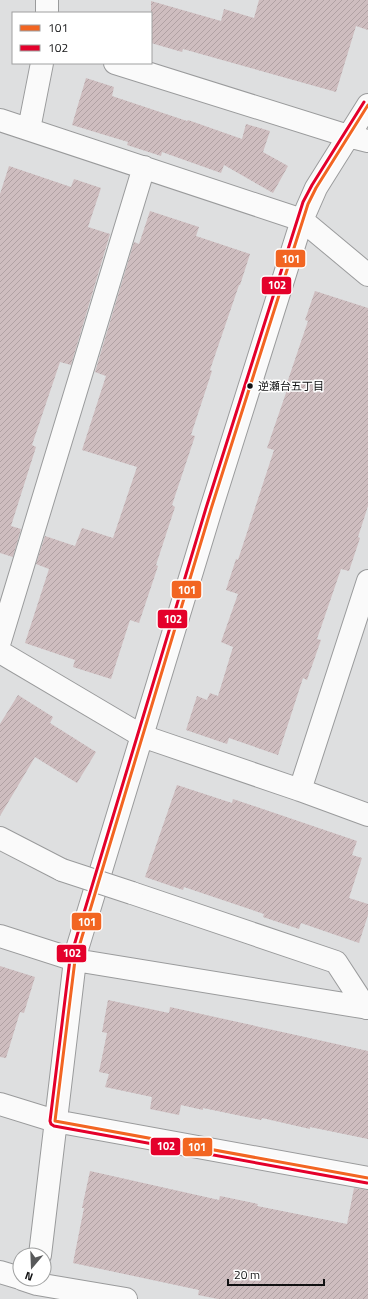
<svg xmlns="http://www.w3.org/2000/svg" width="368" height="1299" viewBox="0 0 368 1299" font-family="'Titillium Web','Noto Sans JP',sans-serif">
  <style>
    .building { fill: url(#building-hatch) }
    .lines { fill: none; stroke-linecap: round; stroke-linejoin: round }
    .minor-casing { stroke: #9a9b9c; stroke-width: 24 }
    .minor { stroke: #fafafa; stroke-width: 22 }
    .minor-bridge-casing { stroke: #9a9b9c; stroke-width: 24; stroke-linecap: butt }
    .minor-bridge { stroke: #fafafa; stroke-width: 22 }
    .bus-1-casing { stroke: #fff; stroke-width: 6 }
    .bus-2-casing { stroke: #fff; stroke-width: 6 }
    .bus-1 { stroke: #f26522; stroke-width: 3 }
    .bus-2 { stroke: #e4002b; stroke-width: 3 }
    .bus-dot { fill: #101112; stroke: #fff; stroke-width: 1.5 }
    .labels { text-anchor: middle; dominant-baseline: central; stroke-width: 3; stroke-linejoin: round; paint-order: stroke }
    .bus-label { font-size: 11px; fill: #101112; stroke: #fff; text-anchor: start }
    .line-badge { stroke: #fff; stroke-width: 1.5 }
    .badge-label { font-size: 11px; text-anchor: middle; font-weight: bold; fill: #fff }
  </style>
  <defs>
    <pattern id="building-hatch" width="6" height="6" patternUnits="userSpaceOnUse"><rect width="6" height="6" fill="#cebdbf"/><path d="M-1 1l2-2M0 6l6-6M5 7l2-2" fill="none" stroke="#b0a1a3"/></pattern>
  </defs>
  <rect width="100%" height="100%" fill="#dedfe0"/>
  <!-- building -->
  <path class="building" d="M 259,0 L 368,0 L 368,30 L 356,26 L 336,92 L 183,49 L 182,52 L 151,43 L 151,1 L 221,21 L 224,9 L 254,18 Z
    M 86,78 L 114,87 L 112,96 L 187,121 L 188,120 L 242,139 L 246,124 L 270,131 L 263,152 L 288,166 L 273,193 L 224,165 L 221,173 L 162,152 L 161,156 L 127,145 L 128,142 L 72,125 Z
    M 9,166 L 71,187 L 74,179 L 101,188 L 88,227 L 110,234 L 71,365 L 60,362 L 32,445 L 36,447 L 11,526 L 21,529 L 13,557 L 0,553 L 0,194 Z
    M 150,211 L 199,227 L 196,236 L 250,254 L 240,285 L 239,285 L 210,370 L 212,371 L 191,435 L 195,436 L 172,505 L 175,507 L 156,565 L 158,566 L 139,623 L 130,620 L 111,679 L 73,667 L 75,660 L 25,643 L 49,569 L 36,564 L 45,536 L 75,546 L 82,528 L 113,538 L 137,467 L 82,450 L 106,376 L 95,372 L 134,242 L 139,244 Z
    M 315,291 L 368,308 L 368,506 L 358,537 L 360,538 L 349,571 L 341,569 L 317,639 L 321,640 L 307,680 L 303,678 L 278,755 L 229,738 L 227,744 L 186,730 L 197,696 L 207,700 L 210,693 L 218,696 L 233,647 L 221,642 L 238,594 L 226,590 L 236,559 L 238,560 L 274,450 L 267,448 L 287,390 L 285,389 L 308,321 L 305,320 Z
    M 18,695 L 53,717 L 50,723 L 96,752 L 77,783 L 35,757 L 0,816 L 0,724 Z
    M 177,785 L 232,803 L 233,799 L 357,841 L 352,855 L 362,858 L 349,898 L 368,904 L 368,915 L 359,943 L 301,923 L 299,929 L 263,917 L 264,914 L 184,887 L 183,890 L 145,877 Z
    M 0,966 L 35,977 L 24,1013 L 20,1012 L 6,1058 L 0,1057 Z
    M 108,1000 L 169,1013 L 170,1007 L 368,1051 L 368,1139 L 310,1127 L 310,1129 L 262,1118 L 261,1120 L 203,1108 L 203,1110 L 181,1105 L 179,1115 L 150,1109 L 152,1097 L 105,1087 L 109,1074 L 99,1072 L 107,1033 L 102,1032 Z
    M 90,1171 L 219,1200 L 220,1196 L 258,1204 L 257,1206 L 347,1224 L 354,1188 L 368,1190 L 368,1299 L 218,1299 L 198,1295 L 199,1290 L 73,1263 L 84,1208 L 82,1208 Z"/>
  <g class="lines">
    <defs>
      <path id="minor" d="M 47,13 L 47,0
        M 115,63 L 348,136 L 368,141
        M 0,120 L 302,220 L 368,275
        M 29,129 L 42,63
        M 0,641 L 144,167
        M 0,652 L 142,736 L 300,790 L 368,815
        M 300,790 L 368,581
        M 0,838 L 62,870
        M 132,893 L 336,962 L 366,1008
        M 0,936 L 75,960 L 368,1008
        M 0,1104 L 55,1121 L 368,1178
        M 40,1255 L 75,960 L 78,946 L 211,509 L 302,220 L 316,188 L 368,105
        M 0,1272 L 20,1278
        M 22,1279 L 37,1284 L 126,1299"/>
    </defs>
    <!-- minor casing -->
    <use href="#minor" class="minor-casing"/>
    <!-- minor -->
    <use href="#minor" class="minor"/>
    <defs>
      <path id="minor-bridge" d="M 62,870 L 132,893"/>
    </defs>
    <!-- minor-bridge casing -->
    <use href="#minor-bridge" class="minor-bridge-casing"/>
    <!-- minor-bridge -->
    <use href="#minor-bridge" class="minor-bridge"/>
    <defs>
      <path id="bus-1" d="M 368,105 L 316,188 L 308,204 L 211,509 L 75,960 L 55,1121 L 368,1178"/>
      <path id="bus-2" d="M 364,102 L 312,185 L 303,202 L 206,508 L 70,959 L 50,1121 L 51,1124 L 54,1126 L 367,1183"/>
    </defs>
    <!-- bus-1 casing -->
    <use href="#bus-1" class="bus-1-casing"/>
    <!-- bus-2 casing -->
    <use href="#bus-2" class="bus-2-casing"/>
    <!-- bus-1 -->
    <use href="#bus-1" class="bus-1"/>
    <!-- bus-2 -->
    <use href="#bus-2" class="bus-2"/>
  </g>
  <!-- markers -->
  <circle class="bus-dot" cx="250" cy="386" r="3.5"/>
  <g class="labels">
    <!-- bus labels -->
    <g class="bus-label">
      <text x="258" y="386">逆瀬台五丁目</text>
    </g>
  </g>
  <g class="line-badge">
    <rect x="275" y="249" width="31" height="19" rx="4" fill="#f26522"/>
    <rect x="261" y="276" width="31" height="19" rx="4" fill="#e4002b"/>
    <rect x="171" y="580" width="31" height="19" rx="4" fill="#f26522"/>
    <rect x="157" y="609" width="31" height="20" rx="4" fill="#e4002b"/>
    <rect x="71" y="912" width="31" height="19" rx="4" fill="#f26522"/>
    <rect x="56" y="944" width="31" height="19" rx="4" fill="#e4002b"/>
    <rect x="150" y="1137" width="31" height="19" rx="4" fill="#e4002b"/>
    <rect x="182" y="1137" width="31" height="20" rx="4" fill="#f26522"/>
  </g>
  <g class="badge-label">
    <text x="291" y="263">101</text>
    <text x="277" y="289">102</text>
    <text x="187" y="594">101</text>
    <text x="173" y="623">102</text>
    <text x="87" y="926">101</text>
    <text x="72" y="957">102</text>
    <text x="166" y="1150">102</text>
    <text x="197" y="1151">101</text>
  </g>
  <!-- legend -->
  <rect x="12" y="12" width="140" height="52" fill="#ffffff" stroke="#9fa0a0"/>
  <rect x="20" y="25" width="20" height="6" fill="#f26522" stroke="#9fa0a0"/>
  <text x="48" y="32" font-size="12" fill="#101112">101</text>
  <rect x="20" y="45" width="20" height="6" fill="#e4002b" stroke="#9fa0a0"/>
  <text x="48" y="52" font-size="12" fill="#101112">102</text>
  <!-- north arrow -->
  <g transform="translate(32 1267) rotate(199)"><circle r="19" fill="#ffffff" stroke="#9fa0a0"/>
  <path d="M0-3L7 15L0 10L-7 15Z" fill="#58595a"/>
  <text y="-6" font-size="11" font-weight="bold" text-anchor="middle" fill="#101112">N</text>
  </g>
  <!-- scale -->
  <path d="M228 1279v6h96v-6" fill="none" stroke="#101112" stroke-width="2"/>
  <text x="234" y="1279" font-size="12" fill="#101112" stroke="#ffffff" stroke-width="3" paint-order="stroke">20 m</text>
</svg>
